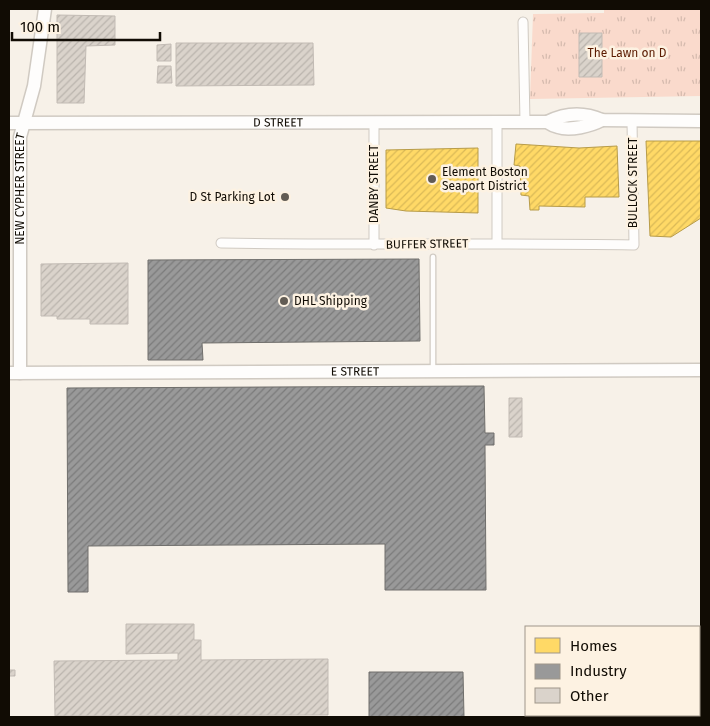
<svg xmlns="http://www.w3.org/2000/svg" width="710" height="726" viewBox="0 0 710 726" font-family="'Fira Sans',sans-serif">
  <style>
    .grass { fill: url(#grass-tufts) }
    .homes { fill: url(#homes-hatch); stroke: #b89c49 }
    .industry { fill: url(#industry-hatch); stroke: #706f6c }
    .building { fill: url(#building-hatch); stroke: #c2bbb4 }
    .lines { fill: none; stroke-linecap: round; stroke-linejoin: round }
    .lane-casing { stroke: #d0cac2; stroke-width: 7 }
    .street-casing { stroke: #d0cac2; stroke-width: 11 }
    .secondary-casing { stroke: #d0cac2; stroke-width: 15 }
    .lane { stroke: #fefdfc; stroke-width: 4.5 }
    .street { stroke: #fefdfc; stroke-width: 9 }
    .secondary { stroke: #fefdfc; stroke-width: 12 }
    .poi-dot { fill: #625c54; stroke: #fdf2e2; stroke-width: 2 }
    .labels { text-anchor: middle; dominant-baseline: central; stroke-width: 5; stroke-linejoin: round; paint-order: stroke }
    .park-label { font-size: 12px; fill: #5b1b00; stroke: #fdf2e2 }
    .street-label { font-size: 12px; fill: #110c04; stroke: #fdf2e2 }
    .poi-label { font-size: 12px; fill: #110c04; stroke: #fdf2e2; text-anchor: start }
  </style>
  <defs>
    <pattern id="grass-tufts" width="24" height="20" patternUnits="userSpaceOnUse" patternTransform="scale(1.25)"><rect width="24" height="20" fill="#fadacc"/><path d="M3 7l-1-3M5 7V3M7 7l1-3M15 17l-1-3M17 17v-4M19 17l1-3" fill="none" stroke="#d5baae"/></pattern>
    <pattern id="homes-hatch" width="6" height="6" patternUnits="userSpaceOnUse" patternTransform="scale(1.25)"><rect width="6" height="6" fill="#ffd966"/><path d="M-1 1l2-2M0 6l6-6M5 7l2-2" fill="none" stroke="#dab957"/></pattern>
    <pattern id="industry-hatch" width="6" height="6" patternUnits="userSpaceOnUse" patternTransform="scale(1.25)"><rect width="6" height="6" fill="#999"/><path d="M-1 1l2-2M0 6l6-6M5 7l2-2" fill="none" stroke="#7b7b7b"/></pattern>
    <pattern id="building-hatch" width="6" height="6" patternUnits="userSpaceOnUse" patternTransform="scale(1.25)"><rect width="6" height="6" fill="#dad3cb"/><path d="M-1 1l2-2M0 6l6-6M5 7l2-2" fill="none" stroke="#bab4ad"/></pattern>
  </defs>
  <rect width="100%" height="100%" fill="#f7f1e8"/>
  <!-- grass -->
  <path class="grass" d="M 604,9 L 701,9 L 701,96 L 530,99 L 533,14 L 604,13 Z"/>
  <!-- homes -->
  <path class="homes" d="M 646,141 L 701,141 L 701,218 L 671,237 L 650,236 Z
    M 516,144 L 579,148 L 617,146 L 619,197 L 585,197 L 585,207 L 539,206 L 539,210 L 530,210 L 529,196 L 521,195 L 520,166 L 514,165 Z
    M 478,148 L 478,213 L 406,211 L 386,208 L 386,150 Z"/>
  <!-- industry -->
  <path class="industry" d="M 419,259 L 420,341 L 202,343 L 203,360 L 148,360 L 148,260 Z
    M 484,386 L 485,433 L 494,433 L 494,445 L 485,445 L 486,590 L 385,590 L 385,544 L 88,546 L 88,592 L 68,592 L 67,388 Z
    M 369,672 L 463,672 L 464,717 L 369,717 Z"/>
  <!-- building -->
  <path class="building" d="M 57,15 L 115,16 L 115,45 L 86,46 L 84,103 L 57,103 Z
    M 579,33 L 602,33 L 602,77 L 579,77 Z
    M 176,43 L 313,43 L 314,85 L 176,86 Z
    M 171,44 L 171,61 L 157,61 L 157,45 Z
    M 158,66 L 171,66 L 172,83 L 157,83 Z
    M 128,263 L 128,324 L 90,324 L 90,319 L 57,319 L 57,316 L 41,316 L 41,264 Z
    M 509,398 L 522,398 L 522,437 L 509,437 Z
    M 126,624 L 194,624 L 194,640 L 201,640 L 201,660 L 328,659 L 328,715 L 55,716 L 54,661 L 178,660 L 178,653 L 126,654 Z
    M 9,670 L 15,670 L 15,676 L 9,676 Z"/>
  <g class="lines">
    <defs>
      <path id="lane" d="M 433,369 L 433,257"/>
      <path id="street" d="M 523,22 L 525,122
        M 374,122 L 374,245
        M 497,122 L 497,243
        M 221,243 C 359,245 496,243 634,245 L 632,121"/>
      <g id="secondary">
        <path d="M 547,122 C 565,113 584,112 602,120 L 701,121"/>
        <path id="s1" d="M 9,123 L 547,122 C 550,124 554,126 558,127 C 570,131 591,126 602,120"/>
        <path id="s2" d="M 9,373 L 701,370"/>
        <path id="s3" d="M 20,373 L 20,137 L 34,86 L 45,9"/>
      </g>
    </defs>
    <!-- lane casing -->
    <use href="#lane" class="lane-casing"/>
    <!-- street casing -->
    <use href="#street" class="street-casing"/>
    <!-- secondary casing -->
    <use href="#secondary" class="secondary-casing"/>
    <!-- lane -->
    <use href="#lane" class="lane"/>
    <!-- street -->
    <use href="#street" class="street"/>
    <!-- secondary -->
    <use href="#secondary" class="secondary"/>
  </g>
  <!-- markers -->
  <g class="poi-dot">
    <circle cx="432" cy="179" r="5"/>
    <circle cx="285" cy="197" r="5"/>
    <circle cx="284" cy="301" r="5"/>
  </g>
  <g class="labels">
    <!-- park labels -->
    <g class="park-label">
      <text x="627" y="53">The Lawn on D</text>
    </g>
    <!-- street labels -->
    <g class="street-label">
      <text stroke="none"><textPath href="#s1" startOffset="269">D STREET</textPath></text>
      <text transform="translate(633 183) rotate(-90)">BULLOCK STREET</text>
      <text transform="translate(374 184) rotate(-90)">DANBY STREET</text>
      <text stroke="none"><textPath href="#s3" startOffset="184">NEW CYPHER STREET</textPath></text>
      <text transform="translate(427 244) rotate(-1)">BUFFER STREET</text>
      <text stroke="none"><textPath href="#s2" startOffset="346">E STREET</textPath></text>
    </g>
    <!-- poi labels -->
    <g class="poi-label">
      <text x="442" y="172">Element Boston<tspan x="442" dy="14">Seaport District</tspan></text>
      <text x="275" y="197" text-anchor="end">D St Parking Lot</text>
      <text x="294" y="301">DHL Shipping</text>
    </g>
  </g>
  <!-- border -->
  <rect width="710" height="726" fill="none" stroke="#110c04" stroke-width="20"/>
  <!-- legend -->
  <rect x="525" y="626" width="175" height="90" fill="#fdf2e2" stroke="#9f9689"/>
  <rect x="535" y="638" width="25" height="15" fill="#ffd966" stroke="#9f9689"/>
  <text x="570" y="651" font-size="15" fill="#110c04">Homes</text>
  <rect x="535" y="664" width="25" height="15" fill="#999999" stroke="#9f9689"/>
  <text x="570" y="676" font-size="15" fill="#110c04">Industry</text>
  <rect x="535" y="688" width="25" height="15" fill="#dad3cb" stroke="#9f9689"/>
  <text x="570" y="701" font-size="15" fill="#110c04">Other</text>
  <!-- scale -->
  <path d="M12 32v8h148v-8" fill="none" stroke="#110c04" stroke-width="2.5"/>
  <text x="20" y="32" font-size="15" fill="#110c04" stroke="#fdf2e2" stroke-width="4" paint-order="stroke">100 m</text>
</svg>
